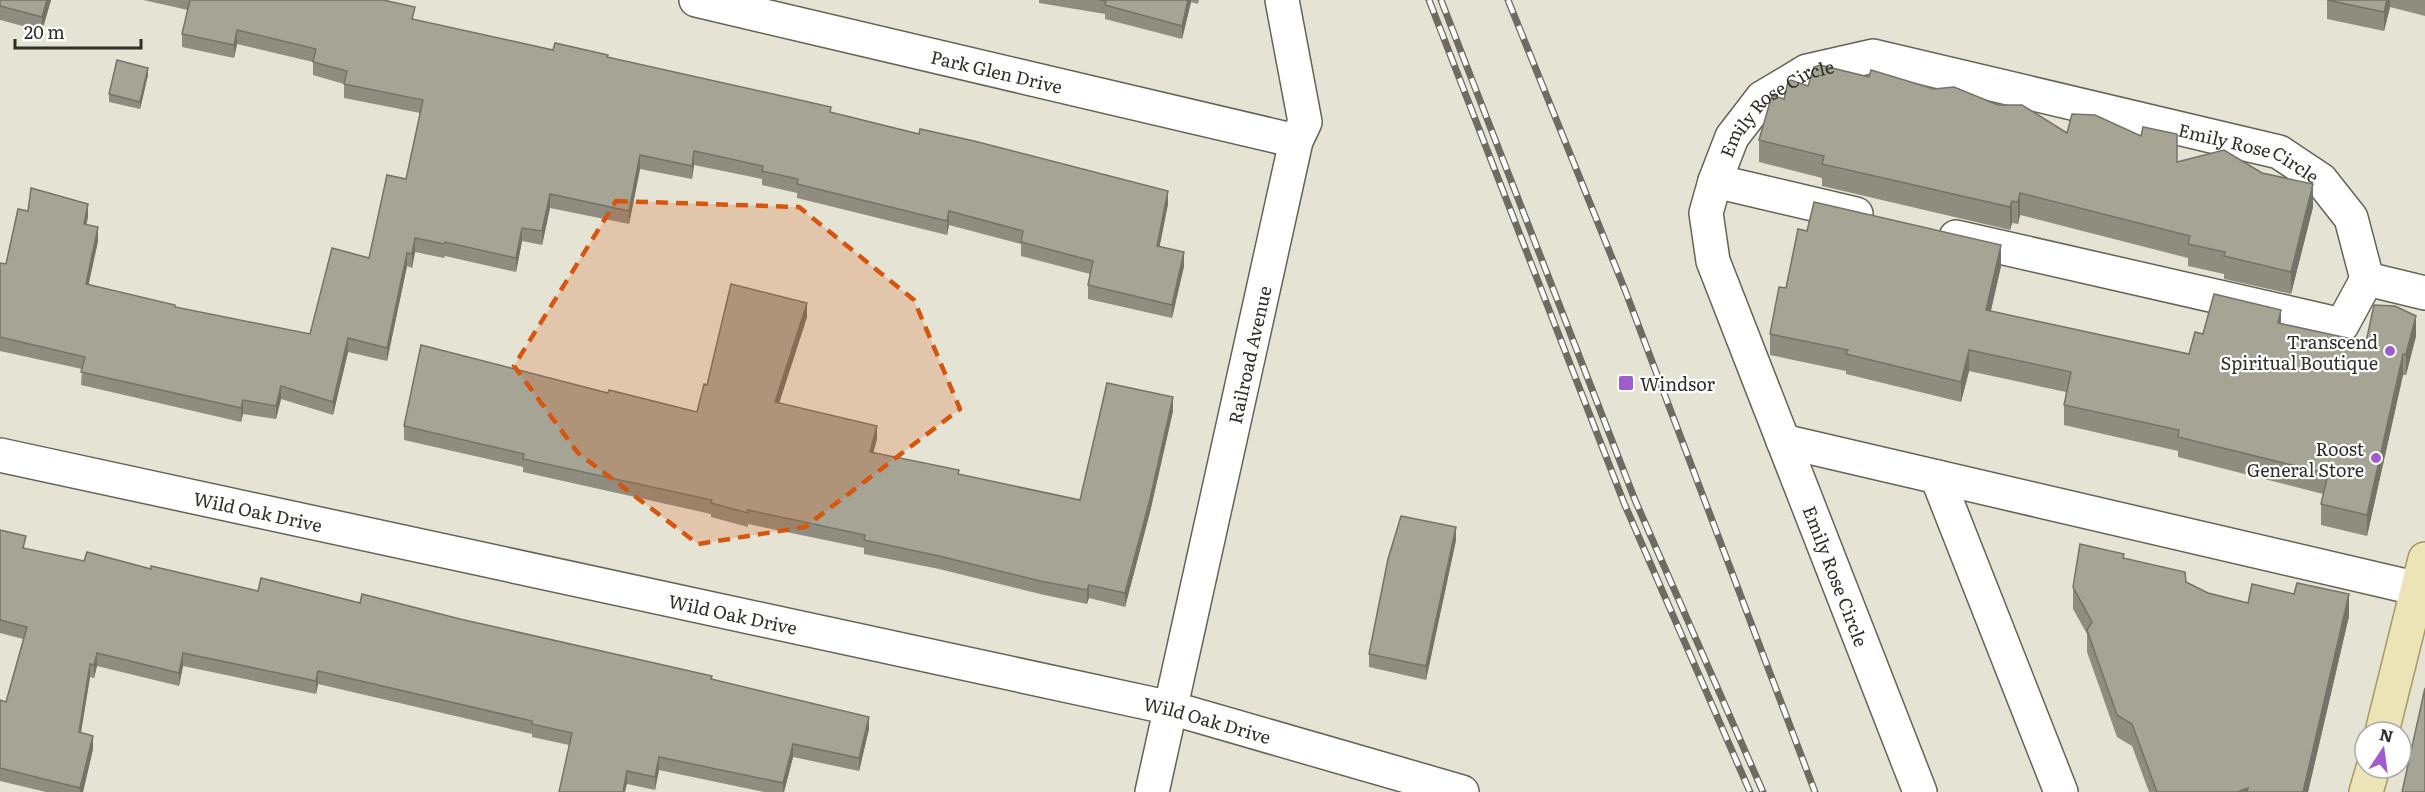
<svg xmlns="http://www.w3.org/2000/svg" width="2425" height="792" viewBox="0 0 2425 792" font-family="Literata,serif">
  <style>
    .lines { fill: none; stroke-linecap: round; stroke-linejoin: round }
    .minor-casing { stroke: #666355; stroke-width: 36 }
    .major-casing { stroke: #a29965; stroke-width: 36 }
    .minor { stroke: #fff; stroke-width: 33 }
    .major { stroke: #ece4b6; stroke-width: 33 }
    .rail-casing { stroke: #6d6b62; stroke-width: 7 }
    .rail { stroke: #fff; stroke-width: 4.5; stroke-dasharray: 14; stroke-linecap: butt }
    .wall { fill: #8f8d80 }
    .shaded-wall { fill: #747368 }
    .building { fill: #a6a495; stroke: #747368; stroke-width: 1.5 }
    .marked { fill: #d6550f; fill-opacity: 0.2; stroke: #d6550f; stroke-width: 4.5; stroke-dasharray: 12 8; stroke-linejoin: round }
    .poi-dot { fill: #a05bcf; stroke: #fff; stroke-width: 2 }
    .labels { text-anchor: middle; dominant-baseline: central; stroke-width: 4.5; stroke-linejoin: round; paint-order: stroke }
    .street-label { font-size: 18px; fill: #2f2e28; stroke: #fff }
    .poi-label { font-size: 18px; fill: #2f2e28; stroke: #fff; text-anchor: end }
  </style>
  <rect width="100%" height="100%" fill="#e5e3d3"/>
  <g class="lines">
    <defs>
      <g id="minor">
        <path id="s1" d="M 696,0 L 1296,141"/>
        <path d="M 1715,181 L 1856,214"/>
        <path d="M 1956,237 L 2342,325 L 2367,279"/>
        <path d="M 1783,441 L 2419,589"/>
        <path id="s2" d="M 0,455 L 1171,708 L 1462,792"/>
        <path d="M 1937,477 L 2061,792"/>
        <path id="s3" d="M 1152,792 L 1296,141 L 1305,122 L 1282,0"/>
        <path id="s4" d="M 1920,792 L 1713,261 L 1706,213 L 1715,181 L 1732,137 L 1762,98 L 1807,71 L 1873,56 L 2279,152 L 2321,180 L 2351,218 L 2367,279 L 2425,293"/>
      </g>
      <path id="major" d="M 2382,732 L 2425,559
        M 2366,792 L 2373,768"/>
    </defs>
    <!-- minor casing -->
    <use href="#minor" class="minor-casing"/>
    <!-- major casing -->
    <use href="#major" class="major-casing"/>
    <!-- minor -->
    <use href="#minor" class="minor"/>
    <!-- major -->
    <use href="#major" class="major"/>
    <defs>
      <path id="rail" d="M 1429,0 L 1624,503 L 1750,792
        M 1441,0 L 1635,500 L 1763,792
        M 1508,0 L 1625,290 L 1815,792"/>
    </defs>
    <!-- rail casing -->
    <use href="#rail" class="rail-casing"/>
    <!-- rail -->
    <use href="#rail" class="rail"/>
  </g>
  <!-- wall -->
  <path class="wall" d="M 0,0 L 51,0 L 42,31 L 0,20 Z
    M 143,0 L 383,0 L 415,20 L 553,50 L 608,58 L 831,112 L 1168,204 L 1159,247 L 1184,266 L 1172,318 L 1088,299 L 1088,285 L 1090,274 L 1021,256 L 1021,244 L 949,225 L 947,235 L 797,198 L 797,193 L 762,185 L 762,179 L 694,165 L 692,179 L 640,169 L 629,224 L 550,208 L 542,245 L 522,241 L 516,272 L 445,256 L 444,258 L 415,252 L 412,268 L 407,266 L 387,361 L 348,352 L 333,415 L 281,399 L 276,419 L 243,414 L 241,422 L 81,385 L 82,369 L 0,351 L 0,263 L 6,264 L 88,217 L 86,224 L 98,241 L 88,284 L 175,307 L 310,334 L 369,258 L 406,179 L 420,113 L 344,98 L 344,84 L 313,75 L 313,62 L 237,44 L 234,58 L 182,47 L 182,34 L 188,10 Z
    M 1039,0 L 1199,0 L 1198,4 L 1191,2 L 1182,39 L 1105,19 L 1105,14 L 1039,3 Z
    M 2327,0 L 2425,0 L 2425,16 L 2390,7 L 2384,31 L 2327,19 Z
    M 148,75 L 140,109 L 109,102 L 109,94 Z
    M 1808,86 L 2067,133 L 2313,207 L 2291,294 L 2224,279 L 2224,274 L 2188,266 L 2188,258 L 2020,215 L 2018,224 L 2012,223 L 2010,230 L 1822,186 L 1822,178 L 1759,162 L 1759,140 L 1784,99 Z
    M 2001,266 L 1991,311 L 2189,354 L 2203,334 L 2281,323 L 2366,342 L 2416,336 L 2406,375 L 2403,375 L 2367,536 L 2321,525 L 2321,504 L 2323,494 L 2178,457 L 2178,451 L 2064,425 L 2064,405 L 2066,392 L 1969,371 L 1961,402 L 1846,374 L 1846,371 L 1770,355 L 1770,334 Z
    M 807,317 L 779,403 L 877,439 L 873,452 L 959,474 L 1080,500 L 1173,411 L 1150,512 L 1125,607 L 1089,598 L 1087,604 L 1040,594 L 939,569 L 864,554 L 864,548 L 748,524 L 748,527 L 711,517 L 711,514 L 523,472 L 523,467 L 404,440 L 404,426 L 608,393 L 697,412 L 707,385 Z
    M 0,530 L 26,549 L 84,561 L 151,569 L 258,591 L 360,603 L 460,619 L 712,679 L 869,729 L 859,771 L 793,757 L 784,792 L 764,792 L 659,770 L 655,790 L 627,784 L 569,745 L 532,737 L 532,734 L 318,684 L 316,694 L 183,666 L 179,686 L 97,666 L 94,678 L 90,677 L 81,732 L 93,749 L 83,792 L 46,792 L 0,781 L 0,700 L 6,702 L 23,639 L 0,633 Z
    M 1456,540 L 1426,680 L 1369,667 L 1369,654 Z
    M 2124,558 L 2186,582 L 2208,593 L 2248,603 L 2349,616 L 2308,792 L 2149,792 L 2132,746 L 2117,737 L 2087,652 L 2087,634 L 2073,609 L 2073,587 Z"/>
  <!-- shaded-wall -->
  <path class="shaded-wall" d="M 47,0 L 51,0 L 42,31 L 42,17 Z
    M 1188,0 L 1191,0 L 1191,2 L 1182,39 L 1182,26 Z
    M 2387,0 L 2390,0 L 2390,7 L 2384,31 L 2384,12 Z
    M 237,30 L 237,44 L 234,58 L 234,45 Z
    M 148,68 L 148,75 L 140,109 L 140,102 Z
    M 694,151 L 694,165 L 692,179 L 692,166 Z
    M 640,155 L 640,169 L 629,224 L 629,211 Z
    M 2313,184 L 2313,207 L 2291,294 L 2291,272 Z
    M 1168,191 L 1168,204 L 1157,260 L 1157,246 Z
    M 2020,193 L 2020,215 L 2018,224 L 2018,202 Z
    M 550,194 L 550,208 L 542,245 L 542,231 Z
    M 2012,201 L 2012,223 L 2010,230 L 2010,207 Z
    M 88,204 L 88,217 L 84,237 L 84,224 Z
    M 949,211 L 949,225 L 947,235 L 947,221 Z
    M 98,227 L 98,241 L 86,297 L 86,284 Z
    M 522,228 L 522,241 L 516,272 L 516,258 Z
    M 415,238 L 415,252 L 412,268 L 412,254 Z
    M 2001,245 L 2001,266 L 1986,331 L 1986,310 Z
    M 1184,252 L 1184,266 L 1172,318 L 1172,305 Z
    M 407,253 L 407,266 L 387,361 L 387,348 Z
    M 807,303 L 807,317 L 775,416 L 775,402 Z
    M 2281,310 L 2281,330 L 2278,323 Z
    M 2416,316 L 2416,336 L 2406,375 L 2406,354 Z
    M 348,338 L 348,352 L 333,415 L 333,402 Z
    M 1969,350 L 1969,371 L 1961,402 L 1961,382 Z
    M 2403,354 L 2403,375 L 2367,536 L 2367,515 Z
    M 281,386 L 281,399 L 276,419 L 276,406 Z
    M 1173,397 L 1173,411 L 1150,512 L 1125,607 L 1125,593 Z
    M 243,400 L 243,414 L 241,422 L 241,408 Z
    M 877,426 L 877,439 L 870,465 L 870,452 Z
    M 1456,527 L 1456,540 L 1426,680 L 1426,666 Z
    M 1089,585 L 1089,598 L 1087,604 L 1087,590 Z
    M 2349,594 L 2349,616 L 2308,792 L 2303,792 Z
    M 97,653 L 97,666 L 94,678 L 94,665 Z
    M 183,653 L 183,666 L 179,686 L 179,673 Z
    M 90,664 L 90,677 L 79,744 L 79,732 Z
    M 318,671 L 318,684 L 316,694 L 316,681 Z
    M 869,717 L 869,729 L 859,771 L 859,758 Z
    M 93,736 L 93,749 L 83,792 L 80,792 L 80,788 Z
    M 793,744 L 793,757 L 784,792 L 783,792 L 783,783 Z
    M 659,757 L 659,770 L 655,790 L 655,777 Z
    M 627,771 L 627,784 L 625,792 L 623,792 Z
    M 2248,788 L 2248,792 L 2237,792 Z"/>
  <!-- building -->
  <path class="building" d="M 0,0 L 47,0 L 42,17 L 0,6 Z
    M 190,0 L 383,0 L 415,7 L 412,19 L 553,50 L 555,43 L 608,55 L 607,57 L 831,107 L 830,112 L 919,134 L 920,129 L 974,141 L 1168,191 L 1157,246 L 1184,252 L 1172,305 L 1088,285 L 1093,261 L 1021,242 L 1023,231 L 949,211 L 947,221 L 797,184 L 798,179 L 762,171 L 763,166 L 694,151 L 692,166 L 640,155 L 629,211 L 550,194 L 542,231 L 522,228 L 516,258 L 445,242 L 444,244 L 415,238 L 412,254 L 407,253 L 387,348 L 348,338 L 333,402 L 281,386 L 276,406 L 243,400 L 241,408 L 81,372 L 85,357 L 0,337 L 0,263 L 6,264 L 18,209 L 28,211 L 31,188 L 88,204 L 84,224 L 98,227 L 86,284 L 175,305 L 175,307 L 310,334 L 332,248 L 369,258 L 387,175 L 406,179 L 423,100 L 344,84 L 347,71 L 313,62 L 316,49 L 237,30 L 234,45 L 182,34 Z
    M 1099,0 L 1188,0 L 1182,26 L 1105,5 L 1106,1 Z
    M 2327,0 L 2387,0 L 2384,12 Z
    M 117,60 L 148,68 L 140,102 L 109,94 Z
    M 1820,65 L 1869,77 L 1871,70 L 1934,89 L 1954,87 L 1998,105 L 2022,105 L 2067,133 L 2072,114 L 2095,115 L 2141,136 L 2143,127 L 2177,134 L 2177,162 L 2224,150 L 2262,173 L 2313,184 L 2291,272 L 2224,256 L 2225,252 L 2188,244 L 2190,236 L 2020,193 L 2018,202 L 2012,201 L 2010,207 L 1822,164 L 1824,156 L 1759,140 L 1772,95 L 1784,99 L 1788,82 L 1791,80 L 1808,86 L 1814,67 Z
    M 1814,202 L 2001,245 L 1986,310 L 2189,354 L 2195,332 L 2203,334 L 2214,294 L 2281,310 L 2278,323 L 2366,342 L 2374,305 L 2395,306 L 2416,316 L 2406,354 L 2403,354 L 2367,515 L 2321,504 L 2328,474 L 2178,437 L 2179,430 L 2064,405 L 2071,372 L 1969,350 L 1961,382 L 1846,354 L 1848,350 L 1770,334 L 1779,287 L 1786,288 L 1798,229 L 1807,231 Z
    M 731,284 L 807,303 L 775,402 L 877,426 L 870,452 L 959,470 L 958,474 L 1080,500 L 1107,383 L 1173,397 L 1150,499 L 1125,593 L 1089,585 L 1087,590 L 1040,581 L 939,556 L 864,540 L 865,535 L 748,510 L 748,513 L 711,503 L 712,500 L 523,459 L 524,454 L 404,426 L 421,345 L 608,393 L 609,390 L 697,412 L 704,384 L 707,385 Z
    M 1401,516 L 1456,527 L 1426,666 L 1369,654 L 1388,559 Z
    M 0,530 L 26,536 L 23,548 L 84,561 L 87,552 L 151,569 L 151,566 L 258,591 L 261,578 L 360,603 L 362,594 L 460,619 L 712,676 L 711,679 L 869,717 L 859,758 L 793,744 L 783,783 L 659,757 L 655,777 L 627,771 L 623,792 L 559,792 L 572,733 L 532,724 L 532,721 L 318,671 L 316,681 L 183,653 L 179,673 L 97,653 L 94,665 L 90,664 L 79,732 L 93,736 L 80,788 L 0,768 L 0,700 L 6,702 L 27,627 L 0,620 Z
    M 2080,544 L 2124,554 L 2123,558 L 2185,572 L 2186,582 L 2208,593 L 2248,603 L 2252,584 L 2294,594 L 2297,583 L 2349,594 L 2303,792 L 2247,792 L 2248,788 L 2237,792 L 2157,792 L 2132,724 L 2117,715 L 2087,630 L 2092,622 L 2073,587 Z
    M 2425,688 L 2425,792 L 2402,792 Z"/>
  <!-- marked area -->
  <path class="marked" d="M 616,201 L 799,207 L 914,300 L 960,409 L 805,527 L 698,544 L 578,453 L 514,366 Z"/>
  <!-- markers -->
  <g class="poi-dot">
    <circle cx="2390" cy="351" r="6"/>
    <rect x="1618" y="375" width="16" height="16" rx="3"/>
    <circle cx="2376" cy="458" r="6"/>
  </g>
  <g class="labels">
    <!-- street labels -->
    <g class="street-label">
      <text stroke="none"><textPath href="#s1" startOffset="309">Park Glen Drive</textPath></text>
      <text stroke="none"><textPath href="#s4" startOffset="753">Emily Rose Circle</textPath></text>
      <text stroke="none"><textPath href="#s4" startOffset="1257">Emily Rose Circle</textPath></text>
      <text stroke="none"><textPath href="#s3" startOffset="448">Railroad Avenue</textPath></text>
      <text stroke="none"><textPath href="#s2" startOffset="264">Wild Oak Drive</textPath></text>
      <text transform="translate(1836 576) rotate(69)">Emily Rose Circle</text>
      <text stroke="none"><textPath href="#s2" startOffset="750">Wild Oak Drive</textPath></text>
      <text stroke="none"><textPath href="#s2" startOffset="1236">Wild Oak Drive</textPath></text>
    </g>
    <!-- poi labels -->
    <g class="poi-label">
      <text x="2378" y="341">Transcend<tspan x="2378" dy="21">Spiritual Boutique</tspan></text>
      <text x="1640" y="383" text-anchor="start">Windsor</text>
      <text x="2364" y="448">Roost<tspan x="2364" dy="21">General Store</tspan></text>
    </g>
  </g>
  <!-- north arrow -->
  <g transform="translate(2383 750) rotate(13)"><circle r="28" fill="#ffffff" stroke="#acaba9" stroke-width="1.5"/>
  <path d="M0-4.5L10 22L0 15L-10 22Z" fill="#a05bcf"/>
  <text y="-9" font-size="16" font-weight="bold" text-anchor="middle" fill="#2f2e28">N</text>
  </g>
  <!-- scale -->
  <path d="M15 39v9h126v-9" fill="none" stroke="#2f2e28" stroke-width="3"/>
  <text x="24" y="39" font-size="18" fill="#2f2e28" stroke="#ffffff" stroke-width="4.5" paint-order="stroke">20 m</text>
</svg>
